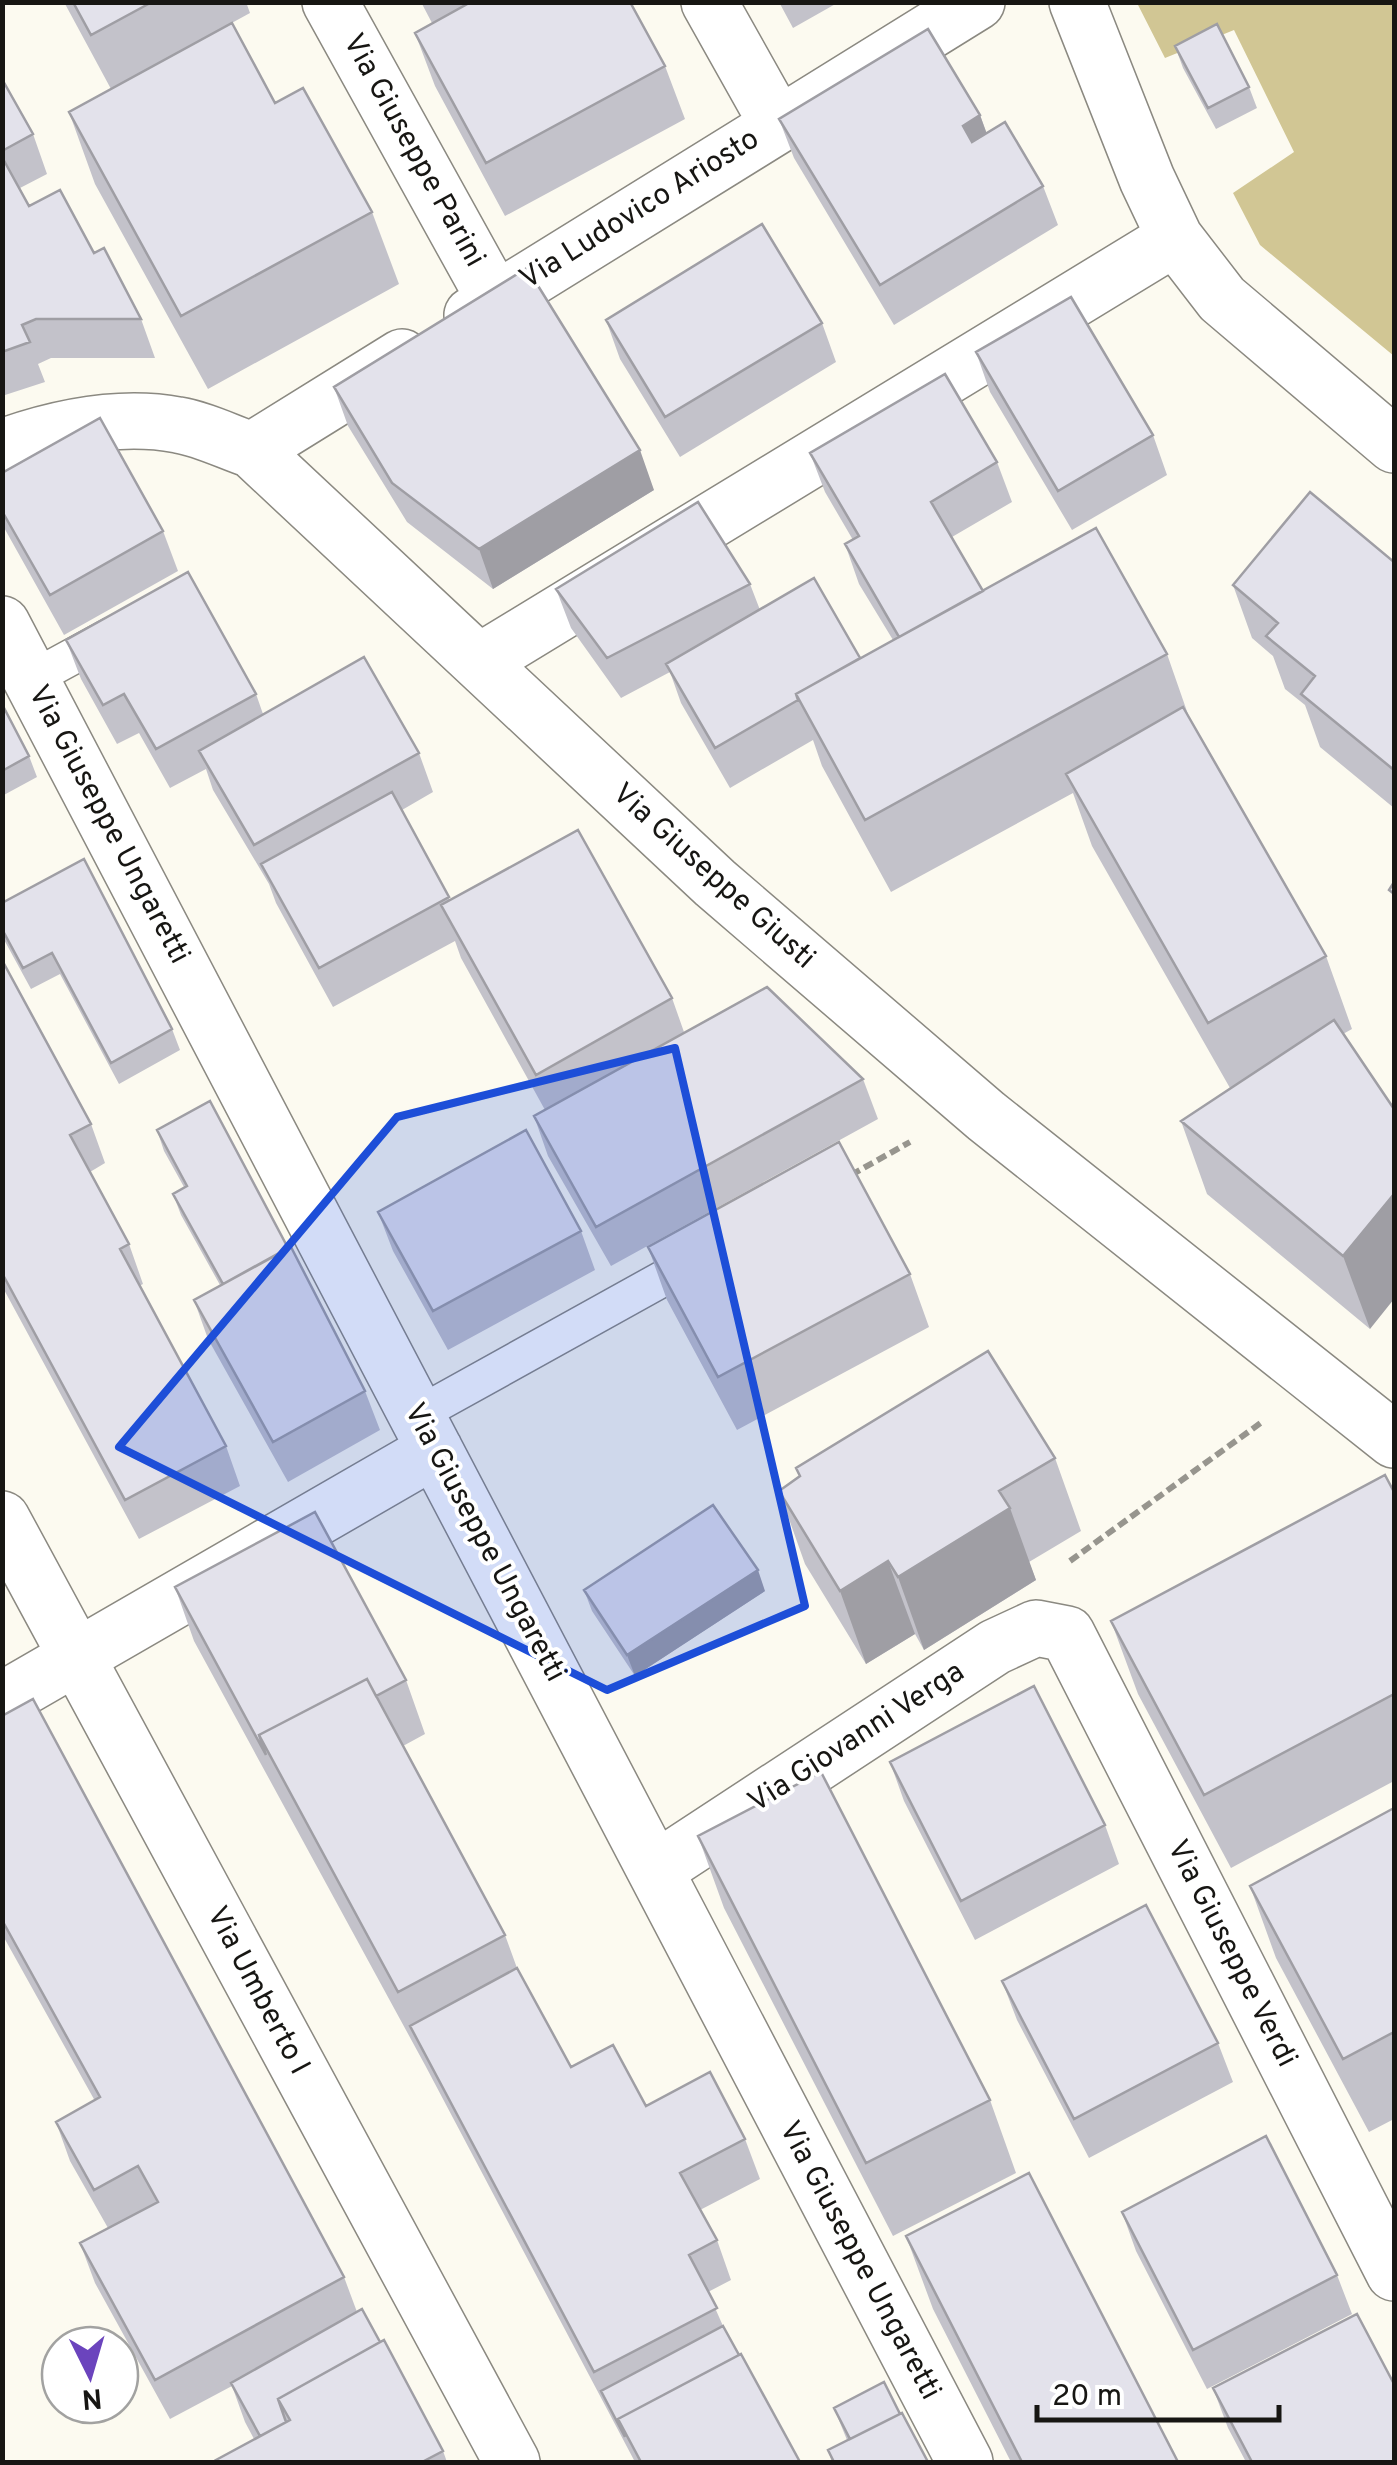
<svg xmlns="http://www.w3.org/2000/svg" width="1397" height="2465" viewBox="0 0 1397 2465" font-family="Overpass,sans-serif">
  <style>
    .green { fill: #d1c694 }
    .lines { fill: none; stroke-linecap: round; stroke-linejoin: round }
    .service-casing { stroke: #8b8981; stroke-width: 38 }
    .minor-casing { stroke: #8b8981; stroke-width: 58 }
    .primary-casing { stroke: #8b8981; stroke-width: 58 }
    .path { stroke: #97958e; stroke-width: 6; stroke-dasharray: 10 5; stroke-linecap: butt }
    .service { stroke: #fff; stroke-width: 35 }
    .minor { stroke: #fff; stroke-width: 55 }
    .primary { stroke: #fff; stroke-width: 55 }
    .wall { fill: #c3c2ca }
    .shaded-wall { fill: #9f9ea4 }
    .building { fill: #e3e2eb; stroke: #9f9ea4; stroke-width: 2.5 }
    .marked { fill: #1d4ed8; fill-opacity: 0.2; stroke: #1d4ed8; stroke-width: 8; stroke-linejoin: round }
    .labels { text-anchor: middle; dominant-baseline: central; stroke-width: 8; stroke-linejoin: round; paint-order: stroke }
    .street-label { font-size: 30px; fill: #171613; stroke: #fff }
  </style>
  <rect width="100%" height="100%" fill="#fcfaf0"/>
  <!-- green -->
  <path class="green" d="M 1137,3 L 1394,3 L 1394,356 L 1260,245 L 1233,193 L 1294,152 L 1234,30 L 1165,58 Z"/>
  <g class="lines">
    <defs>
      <path id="service" d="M 31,679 L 112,635
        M 417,1415 L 700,1258"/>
      <path id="minor" d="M 330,2 L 495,300
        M 709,2 L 778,125
        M 1077,2 L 1147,179 L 1175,238 L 1222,299 L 1394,445
        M 472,315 L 977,2
        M 2,447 C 58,427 119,414 178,425 C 203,429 228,442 252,450 L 715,883 L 986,1116 L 1394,1440
        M 252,450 L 402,357
        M 2,624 L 965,2462
        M 479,662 L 1175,238
        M 2,1700 L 435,1450
        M 655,1870 L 995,1647 L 1036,1628 L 1067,1634 L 1394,2273"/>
      <path id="primary" d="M 2,1519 L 512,2462"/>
    </defs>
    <!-- service casing -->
    <use href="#service" class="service-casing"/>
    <!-- minor casing -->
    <use href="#minor" class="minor-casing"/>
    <!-- primary casing -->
    <use href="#primary" class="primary-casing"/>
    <!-- path -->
    <path class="path" d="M 851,1175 L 910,1142
      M 1070,1561 L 1262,1422"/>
    <!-- service -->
    <use href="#service" class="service"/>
    <!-- minor -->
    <use href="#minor" class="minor"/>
    <!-- primary -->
    <use href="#primary" class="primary"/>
  </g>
  <!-- wall -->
  <path class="wall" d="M 64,2 L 246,2 L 250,13 L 111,89 Z
    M 421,2 L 630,2 L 665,66 L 685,119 L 505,216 L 435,86 L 415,33 L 432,23 Z
    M 779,2 L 839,2 L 793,28 Z
    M 1175,46 L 1249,87 L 1257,108 L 1216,129 L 1183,68 Z
    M 2,79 L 33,134 L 47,174 L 20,188 L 29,206 L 94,253 L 141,319 L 155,358 L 51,358 L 38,364 L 45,382 L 2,396 Z
    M 275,103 L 372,212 L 399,284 L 208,389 L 95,184 L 69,112 Z
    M 980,115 L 987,134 L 1043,186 L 1058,225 L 894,325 L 794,158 L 779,119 Z
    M 606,320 L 822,323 L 836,362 L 680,457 L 620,359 Z
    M 976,352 L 1153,435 L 1167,475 L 1072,530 L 990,392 Z
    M 334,387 L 654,490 L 493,589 L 407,522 L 348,426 Z
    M 810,453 L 997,462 L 1012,502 L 952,537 L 983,591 L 1167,654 L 1190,720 L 1326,956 L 1352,1029 L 1343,1034 L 1370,1329 L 1207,1194 L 1181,1121 L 1230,1088 L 1092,846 L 1073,793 L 891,892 L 822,766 L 813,740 L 730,788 L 681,703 L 670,672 L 621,698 L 571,628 L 556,589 L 750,584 L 760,610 L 860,658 L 893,640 L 859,584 L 845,544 L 853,540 L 825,492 Z
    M 2,473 L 163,531 L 178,571 L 64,635 L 2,524 Z
    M 1394,562 L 1394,808 L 1320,747 L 1305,705 L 1285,689 L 1273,656 L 1252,638 L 1233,585 Z
    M 66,640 L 256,694 L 263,714 L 419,753 L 433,792 L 402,810 L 450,900 L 672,998 L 684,1032 L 863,1079 L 878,1119 L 611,1266 L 548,1156 L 534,1116 L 545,1110 L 461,958 L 455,941 L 333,1007 L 276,903 L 269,884 L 213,790 L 206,769 L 170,788 L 139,733 L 117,744 L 81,679 Z
    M 2,704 L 29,756 L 37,777 L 2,796 Z
    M 2,903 L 172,1029 L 180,1050 L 119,1084 L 60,974 L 31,989 L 2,936 Z
    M 2,960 L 91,1124 L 105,1163 L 90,1172 L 129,1244 L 143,1284 L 139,1286 L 226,1446 L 240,1486 L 139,1539 L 2,1286 Z
    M 157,1130 L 365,1391 L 380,1430 L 288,1482 L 208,1339 L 194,1300 L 220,1285 L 181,1215 L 173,1194 L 184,1187 L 164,1151 Z
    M 378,1212 L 581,1231 L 595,1270 L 448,1350 L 393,1251 Z
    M 648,1247 L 910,1274 L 929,1327 L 737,1430 L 667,1300 Z
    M 1055,1458 L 1081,1531 L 1029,1562 L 1036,1580 L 924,1650 L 915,1634 L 866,1664 L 805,1564 L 779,1491 L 799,1477 L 796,1468 Z
    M 1394,1492 L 1394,1781 L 1231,1868 L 1138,1694 L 1111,1621 Z
    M 175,1587 L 406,1680 L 425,1734 L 403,1746 L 505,1935 L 517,1968 L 571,2067 L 646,2106 L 745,2139 L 760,2179 L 700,2210 L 717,2240 L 731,2280 L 708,2292 L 723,2326 L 800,2462 L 635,2462 L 425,2065 L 194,1641 Z
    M 584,1590 L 765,1591 L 635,1676 L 592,1611 Z
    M 2,1716 L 344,2277 L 357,2312 L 380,2342 L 443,2451 L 447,2462 L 217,2462 L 254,2439 L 245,2422 L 232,2386 L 170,2419 L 95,2283 L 80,2243 L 108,2228 L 70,2161 L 56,2122 L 95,2101 L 2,1934 Z
    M 890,1762 L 1105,1825 L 1119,1864 L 975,1940 L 904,1801 Z
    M 1394,1808 L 1394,2119 L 1369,2132 L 1276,1958 L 1250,1886 Z
    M 698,1836 L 990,2100 L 1016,2173 L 893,2236 L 724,1908 Z
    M 1002,1981 L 1218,2043 L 1233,2082 L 1089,2158 L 1017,2020 Z
    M 1122,2212 L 1337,2275 L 1352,2314 L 1207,2389 L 1136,2251 Z
    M 906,2236 L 1178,2462 L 1011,2462 L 933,2309 Z
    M 1213,2388 L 1394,2462 L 1246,2462 L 1228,2428 Z
    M 834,2408 L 900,2414 L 928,2462 L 832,2462 L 828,2450 L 847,2440 Z"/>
  <!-- shaded-wall -->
  <path class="shaded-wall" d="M 980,115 L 994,154 L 977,165 L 963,126 Z
    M 640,450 L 654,490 L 493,589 L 479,549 Z
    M 1394,1194 L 1394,1299 L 1370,1329 L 1343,1256 Z
    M 1010,1508 L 1036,1580 L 924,1650 L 898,1577 Z
    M 888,1561 L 915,1634 L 866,1664 L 840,1591 Z
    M 758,1570 L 765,1591 L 635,1676 L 627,1655 Z"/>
  <!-- building -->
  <path class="building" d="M 73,2 L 152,2 L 91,35 Z
    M 471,2 L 630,2 L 665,66 L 486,163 L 415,33 Z
    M 232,23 L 275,103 L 303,88 L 372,212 L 181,316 L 69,112 Z
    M 1217,24 L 1249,87 L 1208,108 L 1175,46 Z
    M 928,29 L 980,115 L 963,126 L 972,142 L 1005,122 L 1043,186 L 880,285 L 779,119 Z
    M 2,79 L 33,134 L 2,151 Z
    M 2,157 L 29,206 L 60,190 L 94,253 L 104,248 L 141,319 L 36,319 L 22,325 L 30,342 L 2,352 Z
    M 762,224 L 822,323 L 665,417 L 606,320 Z
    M 527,268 L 640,450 L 479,549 L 392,483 L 334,387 Z
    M 1071,297 L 1153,435 L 1058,491 L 976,352 Z
    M 945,374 L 997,462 L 931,502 L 983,591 L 899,637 L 845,544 L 859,536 L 810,453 Z
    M 100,418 L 163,531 L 50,595 L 2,511 L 2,473 Z
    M 1310,492 L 1394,562 L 1394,770 L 1301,694 L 1315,676 L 1266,636 L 1278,623 L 1233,585 Z
    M 698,502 L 750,584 L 607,658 L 556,589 Z
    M 1096,528 L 1167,654 L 865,820 L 796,694 Z
    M 188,572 L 256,694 L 156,749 L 124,694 L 103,705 L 66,640 Z
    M 814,578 L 860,658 L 796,694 L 798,700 L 715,748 L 666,664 Z
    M 364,657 L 419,753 L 254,845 L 199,751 Z
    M 2,704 L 29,756 L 2,771 Z
    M 1183,707 L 1326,956 L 1208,1023 L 1066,774 Z
    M 392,792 L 449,897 L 319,968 L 261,864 Z
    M 578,830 L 672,998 L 536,1075 L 441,905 Z
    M 84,859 L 172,1029 L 111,1063 L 52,953 L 23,968 L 2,929 L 2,903 Z
    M 1394,882 L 1394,894 L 1389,890 Z
    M 2,960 L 91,1124 L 70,1135 L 129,1244 L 120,1249 L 226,1446 L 125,1500 L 2,1273 Z
    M 767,987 L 863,1079 L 596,1227 L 534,1116 Z
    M 1334,1020 L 1394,1109 L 1394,1194 L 1343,1256 L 1181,1121 Z
    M 210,1101 L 288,1248 L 223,1284 L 173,1194 L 187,1186 L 157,1130 Z
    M 526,1130 L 581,1231 L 433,1311 L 378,1212 Z
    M 839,1142 L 910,1274 L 718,1377 L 648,1247 Z
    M 291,1247 L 365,1391 L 273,1442 L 194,1300 Z
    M 988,1351 L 1055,1458 L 999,1491 L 1010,1508 L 898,1577 L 888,1561 L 840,1591 L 779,1491 L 800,1476 L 796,1468 Z
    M 1385,1475 L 1394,1492 L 1394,1694 L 1204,1795 L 1111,1621 Z
    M 713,1505 L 758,1570 L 627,1655 L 584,1590 Z
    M 315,1512 L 406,1680 L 376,1696 L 367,1679 L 259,1735 L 266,1755 L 175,1587 Z
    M 367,1679 L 505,1935 L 398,1992 L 259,1735 Z
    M 1034,1686 L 1105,1825 L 961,1901 L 890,1762 Z
    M 33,1699 L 344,2277 L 155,2380 L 80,2243 L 158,2202 L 138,2166 L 94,2190 L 56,2122 L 100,2097 L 2,1920 L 2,1716 Z
    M 821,1772 L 990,2100 L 866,2163 L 698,1836 Z
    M 1394,1808 L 1394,2032 L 1343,2059 L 1250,1886 Z
    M 1146,1905 L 1218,2043 L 1074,2119 L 1002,1981 Z
    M 517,1968 L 571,2067 L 613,2045 L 646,2106 L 710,2072 L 745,2139 L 680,2173 L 717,2240 L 689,2255 L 717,2308 L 594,2372 L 410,2026 Z
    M 1266,2136 L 1337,2275 L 1193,2350 L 1122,2212 Z
    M 1029,2173 L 1178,2462 L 1022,2462 L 906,2236 Z
    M 362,2309 L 380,2342 L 278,2399 L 286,2422 L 260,2436 L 231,2383 Z
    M 1357,2314 L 1394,2384 L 1394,2462 L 1252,2462 L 1213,2388 Z
    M 723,2326 L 739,2355 L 618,2419 L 625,2437 L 601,2391 Z
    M 384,2340 L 443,2451 L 422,2462 L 218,2462 L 216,2460 L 290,2420 L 278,2399 Z
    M 741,2354 L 800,2462 L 641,2462 L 618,2419 Z
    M 884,2382 L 900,2414 L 850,2439 L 834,2408 Z
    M 902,2413 L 928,2462 L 834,2462 L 828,2450 Z"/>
  <!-- marked area -->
  <path class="marked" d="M 675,1048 L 805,1606 L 607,1690 L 119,1447 L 397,1117 Z"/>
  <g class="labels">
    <!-- street labels -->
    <g class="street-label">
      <text transform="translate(413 151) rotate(61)">Via Giuseppe Parini</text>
      <text transform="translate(640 210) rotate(-32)">Via Ludovico Ariosto</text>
      <text transform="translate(108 825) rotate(62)">Via Giuseppe Ungaretti</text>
      <text transform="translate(713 877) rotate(42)">Via Giuseppe Giusti</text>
      <text transform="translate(484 1543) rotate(62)">Via Giuseppe Ungaretti</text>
      <text transform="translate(857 1738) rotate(-33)">Via Giovanni Verga</text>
      <text transform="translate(1231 1954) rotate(63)">Via Giuseppe Verdi</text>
      <text transform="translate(257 1991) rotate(62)">Via Umberto I</text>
      <text transform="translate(859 2261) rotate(62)">Via Giuseppe Ungaretti</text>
    </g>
  </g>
  <!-- border -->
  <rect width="1397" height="2465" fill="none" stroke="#171613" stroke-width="10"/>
  <!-- north arrow -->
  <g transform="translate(90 2375) rotate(175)"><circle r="48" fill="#ffffff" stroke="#a2a2a1" stroke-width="2.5"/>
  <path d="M0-8L18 38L0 25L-18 38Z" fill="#6b44bd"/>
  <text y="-15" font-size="28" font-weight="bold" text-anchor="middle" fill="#171613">N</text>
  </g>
  <!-- scale -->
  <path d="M1037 2405v15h242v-15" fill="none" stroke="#171613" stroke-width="5"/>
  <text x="1052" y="2405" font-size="30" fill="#171613" stroke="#ffffff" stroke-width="8" paint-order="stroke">20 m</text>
</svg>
